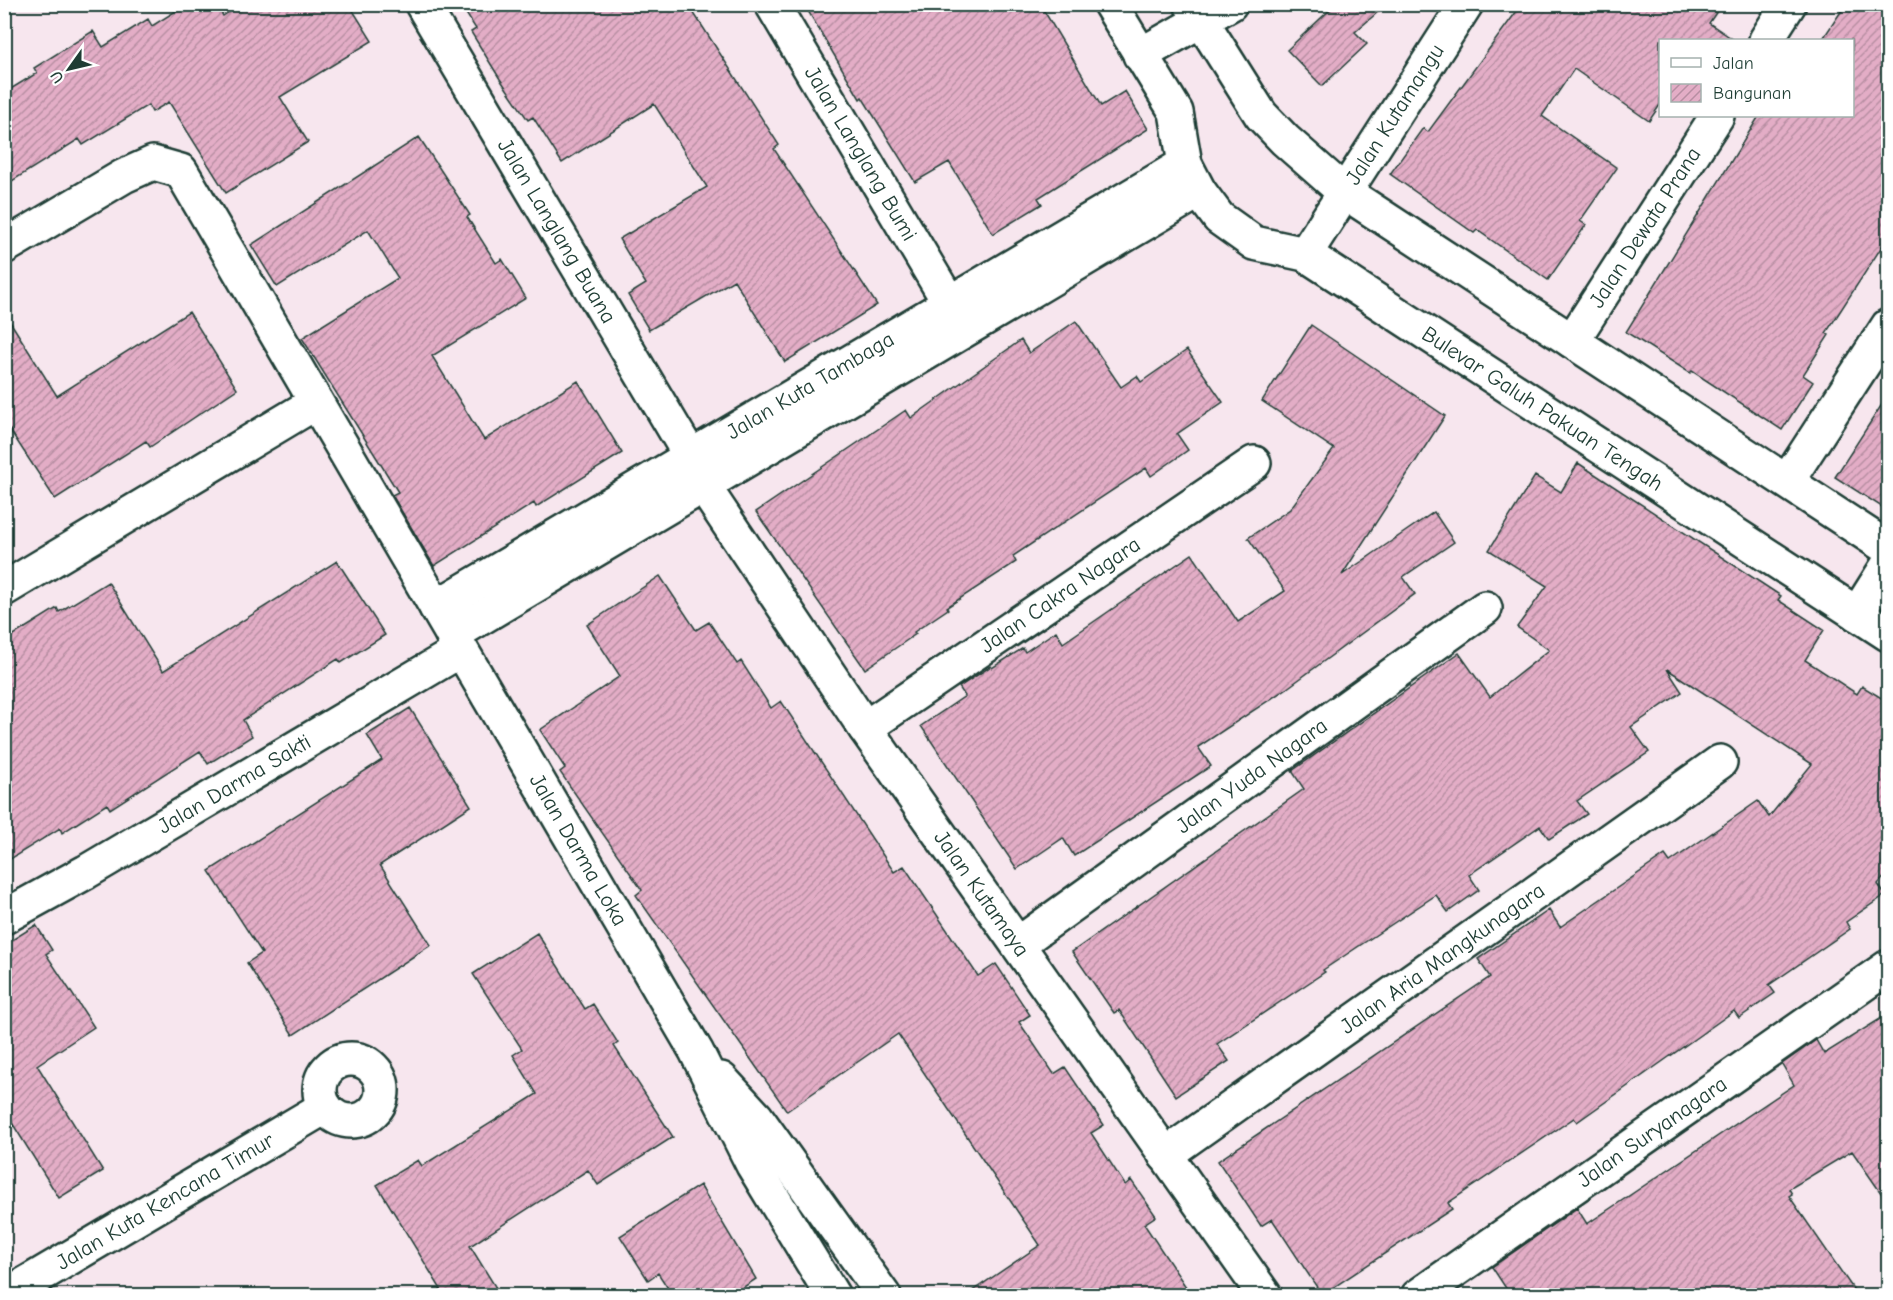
<svg xmlns="http://www.w3.org/2000/svg" width="1893" height="1300" viewBox="0 0 1893 1300" font-family="'Comic Neue',sans-serif">
  <style>
    .building { fill: url(#building-hatch); stroke: #1f3d34; stroke-width: 1.5 }
    .lines { fill: none; stroke-linecap: round; stroke-linejoin: round }
    .minor-casing { stroke: #1f3d34; stroke-width: 38 }
    .minor { stroke: #fff; stroke-width: 33 }
    .labels { text-anchor: middle; dominant-baseline: central; stroke-width: 4.5; stroke-linejoin: round; paint-order: stroke }
    .street-label { font-size: 22px; fill: #1f3d34; stroke: #fff }
  </style>
  <defs>
    <pattern id="building-hatch" width="6" height="6" patternUnits="userSpaceOnUse" patternTransform="scale(1.5)"><rect width="6" height="6" fill="#e3adc6"/><path d="M-1 1l2-2M0 6l6-6M5 7l2-2" fill="none" stroke="#b78ea2"/></pattern>
  </defs>
  <rect width="100%" height="100%" fill="#f7e6ee"/>
  <filter id="ink" filterUnits="userSpaceOnUse"><feTurbulence type="fractalNoise" baseFrequency=".0167" numOctaves="2"/><feDisplacementMap in="SourceGraphic" scale="12" xChannelSelector="R" yChannelSelector="G"/><feConvolveMatrix kernelMatrix="1 2 1 2 8 2 1 2 1" color-interpolation-filters="sRGB"/></filter>
  <g filter="url(#ink)">
    <!-- building -->
    <path class="building" d="M 187,4 L 216,4 L 223,16 L 241,4 L 349,4 L 372,41 L 280,97 L 308,142 L 226,193 L 169,102 L 152,112 L 148,105 L 83,145 L 79,139 L 4,186 L 4,93 L 37,73 L 34,68 L 93,31 L 103,47 L 148,19 L 152,26 Z
      M 460,4 L 688,4 L 779,145 L 774,149 L 877,305 L 785,362 L 734,280 L 649,330 L 628,295 L 646,284 L 619,239 L 707,187 L 654,104 L 562,163 L 533,117 L 528,120 L 500,79 L 471,32 L 476,29 Z
      M 804,4 L 1040,4 L 1101,106 L 1125,91 L 1148,129 L 1038,198 L 1042,204 L 993,234 L 949,162 L 915,182 L 862,97 L 860,99 Z
      M 1336,4 L 1387,4 L 1355,32 L 1367,44 L 1322,86 L 1287,50 Z
      M 1522,4 L 1722,4 L 1709,23 L 1734,40 L 1660,40 L 1660,105 L 1649,121 L 1574,69 L 1542,116 L 1617,168 L 1580,221 L 1586,225 L 1548,280 L 1477,230 L 1474,233 L 1390,174 L 1423,128 L 1428,132 Z
      M 1846,4 L 1888,4 L 1888,237 L 1826,333 L 1829,335 L 1803,375 L 1813,382 L 1782,430 L 1692,371 L 1690,373 L 1626,332 L 1759,116 L 1852,116 L 1852,40 L 1822,40 Z
      M 419,137 L 470,215 L 467,217 L 496,263 L 502,259 L 526,298 L 432,356 L 484,440 L 578,381 L 622,453 L 536,507 L 534,503 L 434,566 L 392,495 L 398,492 L 302,338 L 398,278 L 368,230 L 277,287 L 251,245 Z
      M 4,312 L 57,396 L 189,312 L 237,389 L 150,447 L 146,441 L 55,499 L 4,421 Z
      M 1076,321 L 1121,387 L 1137,376 L 1141,382 L 1187,350 L 1223,402 L 1177,434 L 1188,450 L 1151,476 L 1146,468 L 1013,556 L 1016,562 L 947,607 L 948,609 L 914,632 L 916,634 L 865,669 L 756,512 L 906,410 L 911,418 L 1021,340 L 1029,353 Z
      M 1311,325 L 1445,416 L 1342,575 L 1434,512 L 1454,542 L 1403,577 L 1415,594 L 1286,689 L 1198,747 L 1211,766 L 1074,856 L 1063,838 L 1017,869 L 921,726 L 965,696 L 959,687 L 991,666 L 992,668 L 1023,648 L 1025,652 L 1056,631 L 1063,643 L 1192,554 L 1238,622 L 1285,591 L 1248,538 L 1290,509 L 1334,449 L 1262,401 Z
      M 1888,395 L 1888,511 L 1835,477 Z
      M 1578,463 L 1781,596 L 1778,600 L 1824,630 L 1805,660 L 1857,694 L 1862,686 L 1888,702 L 1888,873 L 1878,884 L 1885,895 L 1846,922 L 1850,929 L 1769,985 L 1775,993 L 1739,1018 L 1734,1011 L 1577,1122 L 1574,1118 L 1448,1203 L 1452,1209 L 1322,1295 L 1272,1219 L 1261,1226 L 1218,1161 L 1490,977 L 1478,959 L 1549,910 L 1560,927 L 1665,855 L 1670,862 L 1758,801 L 1769,817 L 1812,764 L 1667,669 L 1682,692 L 1631,727 L 1649,752 L 1577,801 L 1587,814 L 1549,839 L 1540,826 L 1469,875 L 1479,890 L 1448,912 L 1436,895 L 1323,970 L 1325,972 L 1217,1044 L 1229,1061 L 1176,1096 L 1119,1010 L 1114,1013 L 1072,952 L 1304,789 L 1292,771 L 1459,653 L 1490,697 L 1549,650 L 1517,627 L 1547,586 L 1489,550 L 1535,476 L 1561,492 Z
      M 337,561 L 385,635 L 341,663 L 338,659 L 243,720 L 252,736 L 208,764 L 200,751 L 110,809 L 107,804 L 62,833 L 60,828 L 4,863 L 4,641 L 57,608 L 59,612 L 108,582 L 163,671 Z
      M 660,576 L 696,630 L 709,622 L 737,664 L 741,661 L 771,708 L 781,701 L 894,872 L 904,866 L 978,976 L 996,964 L 1030,1015 L 1019,1022 L 1054,1074 L 1065,1067 L 1104,1125 L 1091,1133 L 1125,1185 L 1131,1180 L 1156,1216 L 1144,1224 L 1192,1296 L 965,1296 L 1040,1245 L 898,1034 L 787,1111 L 636,895 L 642,890 L 560,772 L 565,768 L 540,730 L 620,676 L 587,625 Z
      M 410,708 L 471,806 L 380,865 L 431,945 L 293,1035 L 247,963 L 262,953 L 209,871 L 382,760 L 367,735 Z
      M 36,925 L 52,950 L 46,954 L 94,1027 L 37,1065 L 103,1171 L 59,1198 L 4,1110 L 4,945 Z
      M 537,933 L 585,1009 L 593,1004 L 618,1043 L 614,1046 L 673,1137 L 598,1185 L 588,1170 L 470,1246 L 501,1296 L 445,1296 L 377,1185 L 418,1160 L 422,1166 L 537,1094 L 513,1055 L 522,1049 L 473,974 Z
      M 1888,1014 L 1888,1203 L 1852,1151 L 1789,1189 L 1792,1194 L 1789,1196 L 1858,1296 L 1511,1296 L 1492,1267 L 1577,1208 L 1587,1224 L 1794,1085 L 1782,1064 L 1816,1040 L 1824,1054 Z
      M 700,1185 L 756,1279 L 730,1296 L 673,1296 L 658,1273 L 648,1280 L 620,1236 Z"/>
    <g class="lines">
      <defs>
        <g id="minor">
          <path id="s1" d="M 422,4 L 691,457 L 704,487 L 865,728 L 1265,1296"/>
          <path id="s2" d="M 772,4 L 950,304"/>
          <path id="s3" d="M 1110,4 L 1176,112 L 1185,164 L 1199,191 L 1219,218 L 1254,243 L 1305,254 L 1888,634"/>
          <path d="M 1191,4 L 1261,115 L 1285,140 L 1343,191 L 1888,548"/>
          <path d="M 1766,40 L 1789,4"/>
          <path d="M 1140,55 L 1230,4"/>
          <path id="s4" d="M 4,247 L 124,176 L 153,163 L 181,171 L 696,1051 L 753,1165 L 833,1296"/>
          <path id="s5" d="M 1305,254 L 1466,4"/>
          <path id="s6" d="M 1572,341 L 1717,116"/>
          <path d="M 1788,480 L 1888,326"/>
          <path d="M 4,589 L 315,403"/>
          <path id="s7" d="M 436,607 L 1185,164"/>
          <path d="M 1857,614 L 1888,565"/>
          <path d="M 452,635 L 1199,191"/>
          <path id="s8" d="M 865,728 L 1254,463"/>
          <path id="s9" d="M 4,917 L 86,872 L 461,650"/>
          <path id="s10" d="M 1018,944 L 1485,608"/>
          <circle cx="351" cy="1090" r="31"/>
          <path d="M 721,1079 L 757,1118 L 884,1296"/>
          <path id="s11" d="M 1165,1155 L 1720,762"/>
          <path id="s12" d="M 5,1296 L 325,1107"/>
          <path id="s13" d="M 1418,1296 L 1888,967"/>
        </g>
      </defs>
      <!-- minor casing -->
      <use href="#minor" class="minor-casing"/>
      <!-- minor -->
      <use href="#minor" class="minor"/>
    </g>
  </g>
  <g class="labels">
    <!-- street labels -->
    <g class="street-label">
      <text stroke="none"><textPath href="#s5" startOffset="166">Jalan Kutamangu</textPath></text>
      <text stroke="none"><textPath href="#s2" startOffset="174">Jalan Langlang Bumi</textPath></text>
      <text stroke="none"><textPath href="#s6" startOffset="135">Jalan Dewata Prana</textPath></text>
      <text stroke="none"><textPath href="#s1" startOffset="264">Jalan Langlang Buana</textPath></text>
      <text stroke="none"><textPath href="#s7" startOffset="435">Jalan Kuta Tambaga</textPath></text>
      <text stroke="none"><textPath href="#s3" startOffset="622">Bulevar Galuh Pakuan Tengah</textPath></text>
      <text stroke="none"><textPath href="#s8" startOffset="236">Jalan Cakra Nagara</textPath></text>
      <text stroke="none"><textPath href="#s10" startOffset="288">Jalan Yuda Nagara</textPath></text>
      <text stroke="none"><textPath href="#s9" startOffset="266">Jalan Darma Sakti</textPath></text>
      <text stroke="none"><textPath href="#s4" startOffset="987">Jalan Darma Loka</textPath></text>
      <text stroke="none"><textPath href="#s1" startOffset="1052">Jalan Kutamaya</textPath></text>
      <text stroke="none"><textPath href="#s11" startOffset="340">Jalan Aria Mangkunagara</textPath></text>
      <text stroke="none"><textPath href="#s13" startOffset="286">Jalan Suryanagara</textPath></text>
      <text stroke="none"><textPath href="#s12" startOffset="186">Jalan Kuta Kencana Timur</textPath></text>
    </g>
  </g>
  <!-- margin -->
  <rect width="1893" height="1300" fill="none" stroke="#fff" stroke-width="24"/>
  <rect x="12" y="12" width="1869" height="1276" fill="none" stroke="#1f3d34" stroke-width="2" filter="url(#ink)"/>
  <!-- legend -->
  <rect x="1659" y="39" width="195" height="78" fill="#ffffff" stroke="#a5b1ae" stroke-width="1.5"/>
  <rect x="1671" y="58" width="30" height="9" fill="#ffffff" stroke="#a5b1ae" stroke-width="1.5"/>
  <text x="1713" y="69" font-size="18" fill="#1f3d34">Jalan</text>
  <rect x="1671" y="84" width="30" height="18" fill="url(#building-hatch)" stroke="#a5b1ae" stroke-width="1.5"/>
  <text x="1713" y="99" font-size="18" fill="#1f3d34">Bangunan</text>
  <!-- north arrow -->
  <g transform="translate(69 69) rotate(236)" stroke="#ffffff" stroke-width="4.5" paint-order="stroke">
  <path d="M0-4.5L10 22L0 15L-10 22Z" fill="#1f3d34"/>
  <text y="-9" font-size="16" font-weight="bold" text-anchor="middle" fill="#1f3d34">U</text>
  </g>
</svg>
